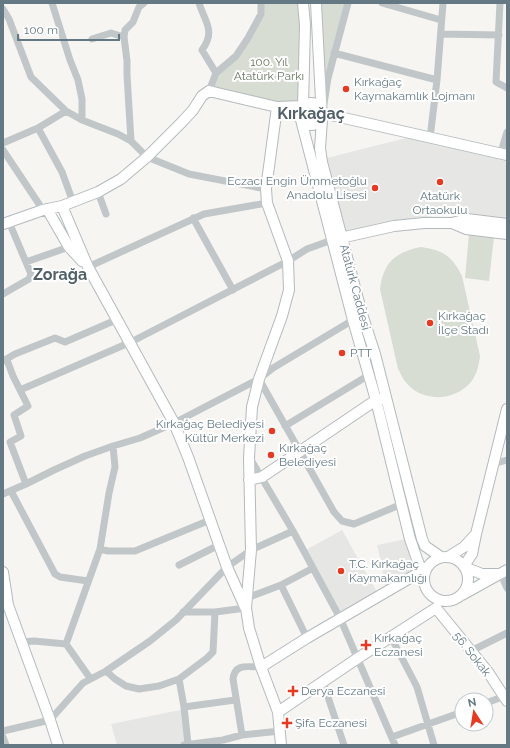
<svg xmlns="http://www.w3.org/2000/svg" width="510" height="748" viewBox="0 0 510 748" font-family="Raleway,sans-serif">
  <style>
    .built { fill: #e6e7e5 }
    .green { fill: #d7ddd3 }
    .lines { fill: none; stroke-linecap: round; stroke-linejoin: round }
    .secondary-casing { stroke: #b3babd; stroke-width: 12 }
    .street { stroke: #c1c6c8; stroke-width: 7 }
    .secondary { stroke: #fff; stroke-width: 10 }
    .poi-dot { fill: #e53b22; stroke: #fff; stroke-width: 1.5 }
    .labels { text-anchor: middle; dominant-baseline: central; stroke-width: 4; stroke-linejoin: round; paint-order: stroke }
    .park-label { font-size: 12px; fill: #6a7a63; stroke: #fff }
    .poi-label { font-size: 12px; fill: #647983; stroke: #fff; text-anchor: start }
    .street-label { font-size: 12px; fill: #647983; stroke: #fff }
    .district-label { font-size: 16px; font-weight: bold; fill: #526168; stroke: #fff }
  </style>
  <rect width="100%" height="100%" fill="#f6f5f2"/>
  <!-- built -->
  <path class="built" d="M 406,138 L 507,159 L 507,219 L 460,212 L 421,218 L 346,232 L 327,158 Z
    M 342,530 L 377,592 L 339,613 L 304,551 Z
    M 406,539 L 413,571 L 386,586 L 377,545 Z
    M 185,709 L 188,743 L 179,745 L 117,745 L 111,724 Z"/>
  <!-- green -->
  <path class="green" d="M 262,3 L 302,3 L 303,106 L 282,107 L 210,91 L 216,73 L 248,39 Z
    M 316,3 L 348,3 L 326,92 Z
    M 469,234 L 494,237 L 489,281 L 465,278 Z
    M 421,247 C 443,250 452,256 462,276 L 480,356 C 479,365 477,374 471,382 C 454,402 420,403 404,380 C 402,377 400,372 398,369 L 380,289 C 383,263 395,252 421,247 Z"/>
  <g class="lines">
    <defs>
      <path id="secondary" d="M 316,3 L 322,120 L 320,148 L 322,162 L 362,314 L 375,354 L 422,539 L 425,546 L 441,557
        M300 114a11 11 0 1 1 22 0a11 11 0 1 1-22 0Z
        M 277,107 L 266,189 L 267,203 L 288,261 L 289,290 L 282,316 L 259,379 L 252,407 L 249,458 L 251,550 L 246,608 L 249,628 L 261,667 L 278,712 L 281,745
        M 282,107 L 300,116 L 353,320 L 376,400 L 410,539 L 423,576
        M 322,113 L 507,155
        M 62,206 L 88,267 L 174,423 L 188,457 L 227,567 L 245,607
        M 47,209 L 69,247 L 82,261
        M 452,223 L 466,229 L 507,234
        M 3,224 L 43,210 L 62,206 L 98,192 L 121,179 L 147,157 L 182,122 L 193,110 L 202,96 L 209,91 L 277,107 L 303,106 L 305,25 L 303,3
        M 336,239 L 394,226 L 424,223 L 452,223 L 467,219 L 507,224
        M 249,480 L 262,477 L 376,400 L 381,399
        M 476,534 L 507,409
        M424 579a22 22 0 1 1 44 0a22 22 0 1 1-44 0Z
        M 448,557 L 464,547 L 476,534 L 472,554 L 464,566
        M 464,567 L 482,574 L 499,574
        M 3,572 L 8,605 L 50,720 L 58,745
        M 462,595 L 507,570
        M 261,667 L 307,638 L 422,571
        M 278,712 L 358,658 L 436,608 L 488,672 L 507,701"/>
    </defs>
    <!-- secondary casing -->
    <use href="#secondary" class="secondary-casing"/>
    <!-- street -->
    <path class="street" d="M 52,3 L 70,60 L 78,80 L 82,99 L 82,120
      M 199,3 C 205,22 216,31 202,50 L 216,73
      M 382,3 L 441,20
      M 500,3 L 496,82 L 507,88
      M 3,9 L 9,19 L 31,77 L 66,111 L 82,120 L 118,134 L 131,141 L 147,157 L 189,174 L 266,189
      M 441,34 L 499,35
      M 92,39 L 111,33 L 124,37
      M 334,53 L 437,80
      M 209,91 L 216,73 L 236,56 L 248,38 L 261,14 L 261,3
      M 324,104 L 328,78 L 348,3
      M 38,128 L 62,172 L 73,202
      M 430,138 L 437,80 L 443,3
      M 131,141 L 127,75 L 127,61 L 124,37 L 125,30 L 133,22 L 139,7 L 144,3
      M 3,143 L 38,128 L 66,111
      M 502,149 L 507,132
      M 3,150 L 43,210
      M 98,192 L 106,214
      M 193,218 L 233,290
      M 26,262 L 69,247
      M 88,267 L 204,214 L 267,203
      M 3,294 L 29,279 L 31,274 L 9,222
      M 7,360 L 13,376 L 28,406 L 14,415 L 21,436 L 10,442 L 26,484
      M 3,361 L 15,354 L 55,338 L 65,342 L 116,320
      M 259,379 L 334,512 L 342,521 L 354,524 L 402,504
      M 20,390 L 131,342 L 288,261 L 307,249 L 332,240
      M 285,426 L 369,375
      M 250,458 L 293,531 L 340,618 L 395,745
      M 493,464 L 507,460
      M 11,491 L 55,574 L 60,577 L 88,581
      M 3,494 L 26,484 L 54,470 L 85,456 L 113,446 L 140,438 L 174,423 L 259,379 L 273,368 L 353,320
      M 100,549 L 108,551 L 135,551 L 210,520
      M 179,565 L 219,545
      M 501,574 L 507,588
      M 281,585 L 307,638
      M 247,598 L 281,585 L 313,568
      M 183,612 L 215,612 L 246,608
      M 391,637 L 417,687 L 434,745
      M 21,642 L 34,641 L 66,644
      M 66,644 L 100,549 L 109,493 L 115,467 L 113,446
      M 66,644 L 90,678
      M 471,651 L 507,633
      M 106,671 L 115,679 L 126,686 L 139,689 L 159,686 L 179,679 L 207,658 L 213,652 L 215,612
      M 179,679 L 184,707 L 188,744
      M 323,682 L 344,745
      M 486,703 L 505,696
      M 184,707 L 235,700
      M 3,731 L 50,720 L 83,683 L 106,671 L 150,641 L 176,620 L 227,567 L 251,550 L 293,531
      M 242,735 L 233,679 C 235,663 247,667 261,667
      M 3,737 L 6,745
      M 392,737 L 462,712
      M 184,745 L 223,740 L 242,735 L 280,731"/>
    <!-- secondary -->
    <use href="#secondary" class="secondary"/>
  </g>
  <!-- markers -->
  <g class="poi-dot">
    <circle cx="346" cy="89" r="4"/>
    <circle cx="440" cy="182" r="4"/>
    <circle cx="375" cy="188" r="4"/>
    <circle cx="430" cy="323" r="4"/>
    <circle cx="342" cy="353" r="4"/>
    <circle cx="272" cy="431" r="4"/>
    <circle cx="271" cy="455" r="4"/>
    <circle cx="341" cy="571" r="4"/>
    <path d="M364 639h4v4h4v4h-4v4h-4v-4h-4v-4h4z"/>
    <path d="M291 685h4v4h4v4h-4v4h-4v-4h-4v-4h4z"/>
    <path d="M285 717h4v4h4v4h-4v4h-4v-4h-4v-4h4z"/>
  </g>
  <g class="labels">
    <!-- park labels -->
    <g class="park-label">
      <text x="269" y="62">100. Yıl<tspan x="269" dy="14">Atatürk Parkı</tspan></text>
    </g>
    <!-- poi labels -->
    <g class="poi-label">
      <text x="354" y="82">Kırkağaç<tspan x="354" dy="14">Kaymakamlık Lojmanı</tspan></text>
      <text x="367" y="181" text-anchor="end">Eczacı Engin Ümmetoğlu<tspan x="367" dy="14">Anadolu Lisesi</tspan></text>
      <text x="440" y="196" text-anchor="middle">Atatürk<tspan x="440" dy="14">Ortaokulu</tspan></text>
      <text x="438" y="316">Kırkağaç<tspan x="438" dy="14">İlçe Stadı</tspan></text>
      <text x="350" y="353">PTT</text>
      <text x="264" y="424" text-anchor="end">Kırkağaç Belediyesi<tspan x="264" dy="14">Kültür Merkezi</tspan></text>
      <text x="279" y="448">Kırkağaç<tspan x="279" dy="14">Belediyesi</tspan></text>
      <text x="349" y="564">T.C. Kırkağaç<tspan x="349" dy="14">Kaymakamlığı</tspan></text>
      <text x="374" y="638">Kırkağaç<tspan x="374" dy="14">Eczanesi</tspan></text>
      <text x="301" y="691">Derya Eczanesi</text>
      <text x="295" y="723">Şifa Eczanesi</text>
    </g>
    <!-- street labels -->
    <g class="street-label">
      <text transform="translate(355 287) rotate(75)">Atatürk Caddesi</text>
      <text transform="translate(472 654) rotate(52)">56. Sokak</text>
    </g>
    <!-- district labels -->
    <g class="district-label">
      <text x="311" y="113">Kırkağaç</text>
      <text x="60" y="274">Zorağa</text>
    </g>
  </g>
  <!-- border -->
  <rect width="510" height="748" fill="none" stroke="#647983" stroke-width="8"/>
  <!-- north arrow -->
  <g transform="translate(474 712) rotate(348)"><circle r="19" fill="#ffffff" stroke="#c1c9cd"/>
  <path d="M0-3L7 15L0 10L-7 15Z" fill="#e53b22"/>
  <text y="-6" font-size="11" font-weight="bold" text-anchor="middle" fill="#647983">N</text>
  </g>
  <!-- scale -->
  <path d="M18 34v6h101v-6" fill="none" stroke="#647983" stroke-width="2"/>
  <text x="24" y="34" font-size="12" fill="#647983" stroke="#ffffff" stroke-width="3" paint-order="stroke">100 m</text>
</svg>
